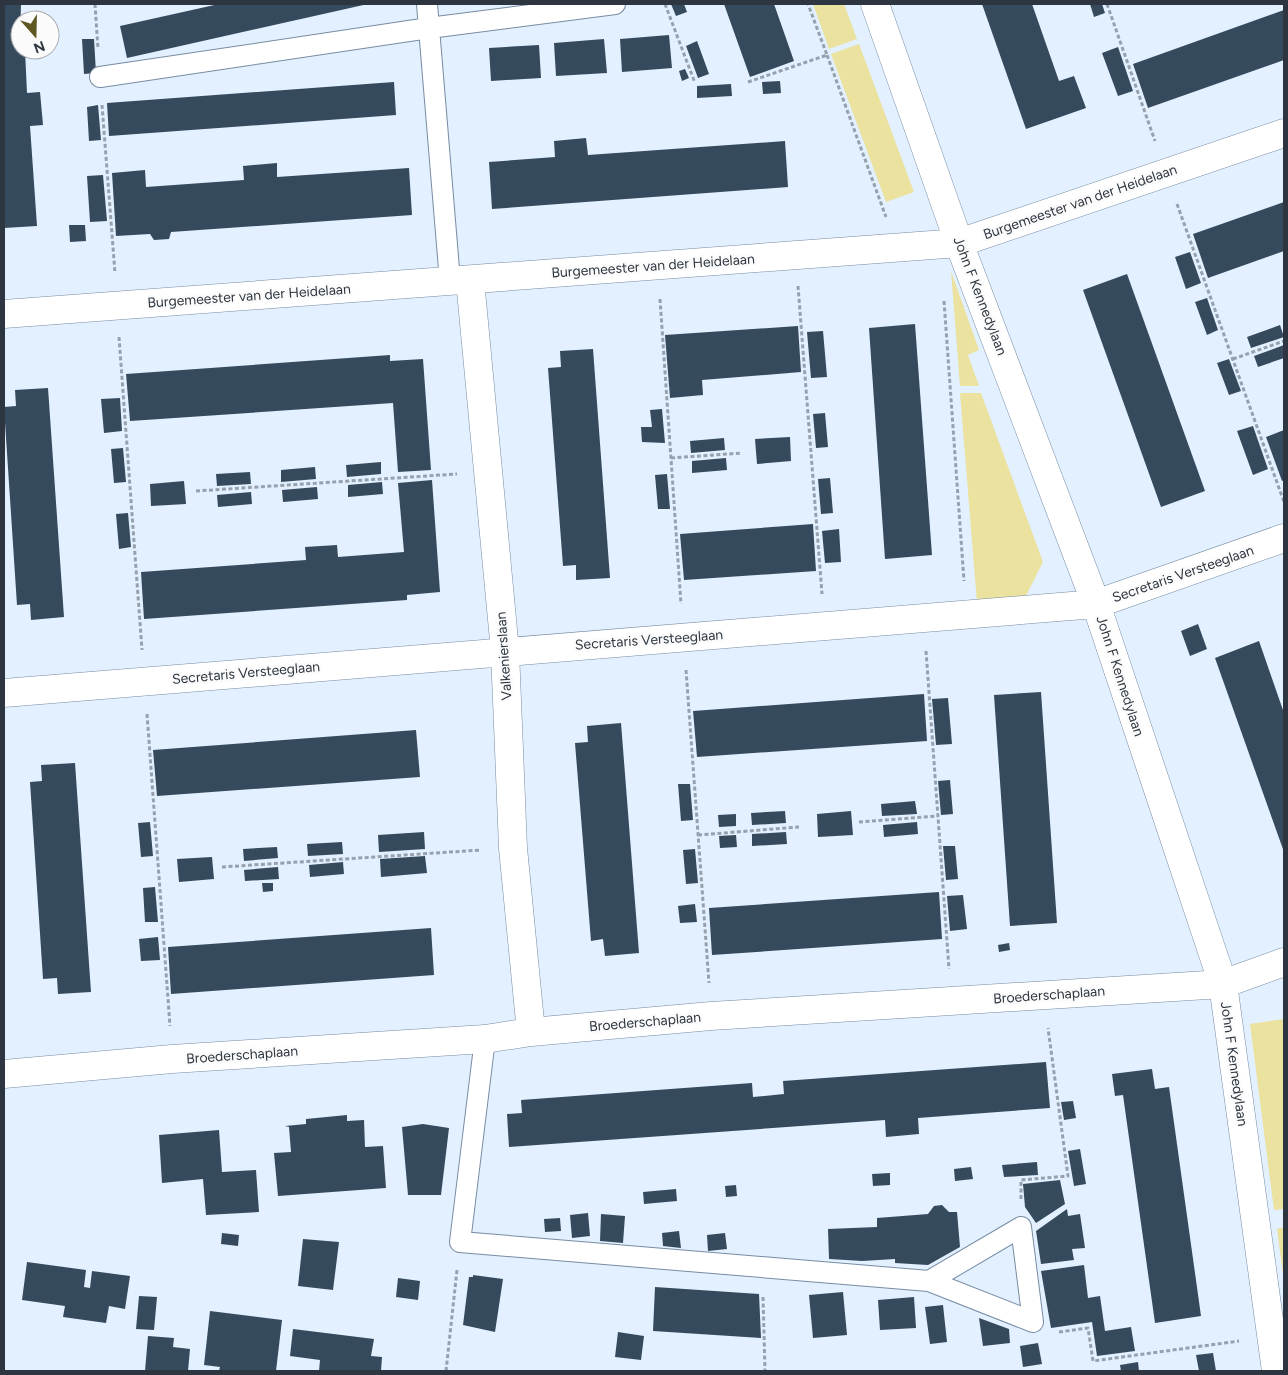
<svg xmlns="http://www.w3.org/2000/svg" width="1288" height="1375" viewBox="0 0 1288 1375" font-family="Figtree,sans-serif">
  <style>
    .green { fill: #ebe29f }
    .building { fill: #364a5e }
    .lines { fill: none; stroke-linecap: round; stroke-linejoin: round }
    .lane-casing { stroke: #778ca3; stroke-width: 22 }
    .street-casing { stroke: #778ca3; stroke-width: 29 }
    .path { stroke: #96a1ae; stroke-width: 3; stroke-dasharray: 4 2.5; stroke-linecap: butt }
    .lane { stroke: #fff; stroke-width: 20 }
    .street { stroke: #fff; stroke-width: 28 }
    .labels { text-anchor: middle; dominant-baseline: central; stroke-width: 5; stroke-linejoin: round; paint-order: stroke }
    .street-label { font-size: 14px; fill: #2d3640; stroke: #fbfbfb }
  </style>
  <rect width="100%" height="100%" fill="#e2f0ff"/>
  <!-- green -->
  <path class="green" d="M 813,4 L 844,4 L 857,39 L 829,49 Z
    M 859,44 L 914,192 L 886,202 L 831,54 Z
    M 951,271 L 979,350 L 968,355 L 979,386 L 960,386 Z
    M 960,393 L 981,393 L 1043,562 L 1024,600 L 977,603 Z
    M 1284,1019 L 1284,1209 L 1274,1210 L 1250,1024 Z
    M 1284,1227 L 1284,1281 L 1277,1229 Z"/>
  <!-- building -->
  <path class="building" d="M 4,4 L 21,4 L 20,50 L 25,50 L 27,93 L 40,92 L 43,125 L 30,126 L 37,226 L 4,228 Z
    M 219,4 L 368,4 L 127,58 L 120,26 Z
    M 671,4 L 684,4 L 687,12 L 676,16 Z
    M 724,4 L 774,4 L 794,61 L 750,77 Z
    M 982,4 L 1032,4 L 1059,81 L 1074,76 L 1086,108 L 1026,129 Z
    M 1090,4 L 1102,4 L 1105,13 L 1094,17 Z
    M 1284,10 L 1284,60 L 1148,108 L 1133,64 Z
    M 669,35 L 672,68 L 622,72 L 620,39 Z
    M 82,39 L 94,39 L 96,73 L 84,74 Z
    M 604,39 L 607,73 L 556,76 L 554,43 Z
    M 697,41 L 709,74 L 698,78 L 686,46 Z
    M 539,45 L 541,78 L 491,81 L 489,48 Z
    M 1118,47 L 1133,91 L 1118,96 L 1102,53 Z
    M 685,69 L 689,78 L 682,81 L 679,71 Z
    M 780,81 L 781,93 L 763,94 L 762,82 Z
    M 394,82 L 396,115 L 109,136 L 107,103 Z
    M 731,84 L 732,96 L 697,98 L 697,86 Z
    M 98,105 L 101,140 L 89,141 L 87,107 Z
    M 586,138 L 588,155 L 785,141 L 788,187 L 492,209 L 489,162 L 555,157 L 554,141 Z
    M 277,163 L 277,177 L 409,168 L 412,215 L 171,232 L 169,239 L 154,240 L 150,234 L 116,236 L 112,173 L 145,170 L 146,187 L 244,180 L 243,166 Z
    M 103,175 L 107,221 L 90,222 L 87,176 Z
    M 1284,202 L 1284,251 L 1208,278 L 1193,234 Z
    M 69,225 L 85,225 L 86,241 L 70,242 Z
    M 1190,252 L 1201,283 L 1186,289 L 1175,257 Z
    M 1127,274 L 1205,491 L 1161,507 L 1083,290 Z
    M 1207,298 L 1218,330 L 1207,335 L 1195,302 Z
    M 915,324 L 932,555 L 885,559 L 869,328 Z
    M 1280,325 L 1284,337 L 1251,348 L 1247,337 Z
    M 798,326 L 801,372 L 702,380 L 703,395 L 670,398 L 665,335 Z
    M 823,331 L 827,377 L 811,378 L 807,332 Z
    M 1284,345 L 1284,358 L 1258,367 L 1254,356 Z
    M 593,349 L 610,578 L 576,580 L 576,565 L 563,566 L 548,368 L 561,367 L 560,351 Z
    M 390,355 L 390,361 L 423,359 L 431,470 L 398,472 L 393,403 L 130,421 L 126,374 Z
    M 1229,359 L 1241,391 L 1229,395 L 1217,363 Z
    M 48,388 L 64,617 L 31,620 L 30,604 L 17,605 L 4,407 L 16,406 L 15,390 Z
    M 120,398 L 122,431 L 104,433 L 101,399 Z
    M 662,409 L 665,443 L 642,442 L 641,427 L 652,427 L 650,410 Z
    M 825,413 L 828,447 L 816,448 L 813,414 Z
    M 1253,426 L 1268,469 L 1253,475 L 1237,431 Z
    M 1284,430 L 1284,480 L 1282,481 L 1266,437 Z
    M 790,437 L 791,461 L 757,464 L 755,439 Z
    M 724,438 L 725,450 L 691,453 L 690,441 Z
    M 123,448 L 126,482 L 114,483 L 111,449 Z
    M 726,458 L 727,470 L 692,473 L 692,461 Z
    M 381,462 L 381,474 L 347,477 L 346,465 Z
    M 315,467 L 316,479 L 281,482 L 281,470 Z
    M 250,472 L 251,484 L 217,486 L 216,474 Z
    M 667,474 L 670,509 L 658,509 L 655,475 Z
    M 830,478 L 833,513 L 821,514 L 818,479 Z
    M 432,480 L 440,592 L 407,595 L 407,600 L 144,619 L 141,572 L 306,560 L 305,547 L 337,545 L 338,557 L 404,552 L 398,483 Z
    M 184,481 L 186,504 L 151,506 L 150,484 Z
    M 382,482 L 383,494 L 348,497 L 348,485 Z
    M 317,487 L 318,499 L 283,502 L 282,490 Z
    M 251,492 L 252,504 L 218,507 L 217,495 Z
    M 128,513 L 131,547 L 119,549 L 116,514 Z
    M 813,524 L 816,571 L 684,580 L 680,534 Z
    M 839,529 L 841,562 L 825,563 L 822,531 Z
    M 1198,624 L 1207,649 L 1190,656 L 1181,631 Z
    M 1259,641 L 1284,713 L 1284,852 L 1215,658 Z
    M 1041,692 L 1057,923 L 1010,926 L 994,695 Z
    M 924,694 L 927,741 L 697,757 L 693,711 Z
    M 948,698 L 952,744 L 936,745 L 932,699 Z
    M 621,723 L 639,953 L 605,956 L 603,939 L 591,941 L 575,743 L 588,742 L 587,726 Z
    M 416,730 L 420,777 L 157,796 L 153,750 Z
    M 75,763 L 91,992 L 58,994 L 57,978 L 43,979 L 30,782 L 42,781 L 41,765 Z
    M 950,780 L 953,814 L 941,815 L 938,781 Z
    M 678,784 L 690,784 L 693,820 L 681,821 Z
    M 915,801 L 917,814 L 882,816 L 881,804 Z
    M 785,811 L 786,823 L 752,825 L 751,813 Z
    M 851,811 L 853,835 L 818,837 L 817,814 Z
    M 736,814 L 736,826 L 719,827 L 718,815 Z
    M 150,822 L 153,856 L 141,857 L 138,823 Z
    M 917,822 L 918,834 L 884,837 L 883,825 Z
    M 424,832 L 425,849 L 379,852 L 378,835 Z
    M 786,832 L 787,844 L 752,846 L 752,834 Z
    M 736,835 L 737,847 L 720,848 L 719,836 Z
    M 342,842 L 343,854 L 308,856 L 307,844 Z
    M 943,846 L 955,846 L 958,879 L 946,880 Z
    M 277,847 L 278,858 L 244,861 L 243,849 Z
    M 695,849 L 698,883 L 686,884 L 683,850 Z
    M 425,856 L 427,873 L 381,877 L 380,859 Z
    M 212,857 L 214,879 L 179,882 L 177,859 Z
    M 343,862 L 344,874 L 310,877 L 309,865 Z
    M 278,867 L 279,879 L 245,881 L 244,870 Z
    M 262,883 L 273,883 L 273,891 L 263,892 Z
    M 155,887 L 158,922 L 145,922 L 143,888 Z
    M 939,892 L 942,939 L 712,955 L 709,908 Z
    M 963,895 L 967,929 L 950,931 L 947,896 Z
    M 695,904 L 697,922 L 680,923 L 678,906 Z
    M 431,928 L 434,975 L 171,994 L 168,947 Z
    M 158,937 L 160,960 L 141,961 L 139,939 Z
    M 1009,943 L 1010,950 L 999,952 L 998,945 Z
    M 1046,1062 L 1050,1108 L 918,1118 L 919,1134 L 886,1137 L 885,1120 L 509,1147 L 507,1114 L 522,1113 L 521,1100 L 752,1083 L 753,1097 L 784,1094 L 783,1081 Z
    M 1152,1069 L 1155,1089 L 1169,1087 L 1201,1316 L 1155,1323 L 1123,1095 L 1115,1096 L 1112,1074 Z
    M 1073,1101 L 1076,1118 L 1064,1120 L 1061,1102 Z
    M 347,1115 L 347,1121 L 364,1120 L 365,1147 L 383,1146 L 386,1188 L 278,1196 L 274,1153 L 291,1152 L 289,1127 L 285,1126 L 306,1124 L 306,1119 Z
    M 423,1124 L 449,1128 L 441,1195 L 408,1195 L 402,1127 Z
    M 219,1130 L 222,1172 L 256,1170 L 259,1212 L 206,1215 L 203,1179 L 162,1183 L 159,1135 Z
    M 1080,1149 L 1086,1184 L 1074,1186 L 1068,1151 Z
    M 1037,1162 L 1038,1175 L 1004,1177 L 1002,1165 Z
    M 971,1167 L 973,1179 L 955,1181 L 954,1169 Z
    M 890,1173 L 890,1185 L 873,1186 L 872,1174 Z
    M 1060,1180 L 1065,1204 L 1036,1223 L 1025,1207 L 1023,1184 Z
    M 736,1185 L 737,1196 L 726,1197 L 725,1186 Z
    M 676,1189 L 677,1201 L 644,1204 L 643,1192 Z
    M 942,1205 L 949,1212 L 957,1212 L 960,1247 L 928,1265 L 895,1263 L 895,1259 L 862,1261 L 829,1259 L 828,1229 L 877,1227 L 877,1218 L 928,1214 L 934,1206 Z
    M 1067,1209 L 1068,1216 L 1080,1214 L 1085,1248 L 1072,1249 L 1074,1260 L 1041,1264 L 1036,1231 Z
    M 588,1213 L 590,1236 L 572,1238 L 570,1215 Z
    M 601,1214 L 625,1216 L 623,1243 L 600,1241 Z
    M 560,1218 L 561,1231 L 545,1232 L 544,1219 Z
    M 679,1231 L 681,1248 L 663,1246 L 662,1233 Z
    M 222,1233 L 239,1235 L 238,1246 L 221,1244 Z
    M 725,1233 L 727,1249 L 708,1251 L 707,1235 Z
    M 303,1239 L 339,1242 L 333,1290 L 298,1286 Z
    M 27,1262 L 86,1270 L 84,1287 L 90,1288 L 92,1271 L 130,1276 L 125,1309 L 109,1306 L 106,1323 L 63,1317 L 65,1306 L 22,1300 Z
    M 1084,1265 L 1088,1298 L 1100,1296 L 1105,1331 L 1131,1327 L 1135,1351 L 1097,1356 L 1092,1322 L 1051,1328 L 1041,1271 Z
    M 473,1275 L 503,1279 L 495,1332 L 463,1325 L 469,1277 L 473,1277 Z
    M 398,1278 L 420,1281 L 418,1300 L 396,1297 Z
    M 655,1287 L 759,1294 L 761,1338 L 653,1331 Z
    M 843,1292 L 847,1335 L 813,1338 L 809,1295 Z
    M 139,1296 L 157,1297 L 154,1330 L 136,1329 Z
    M 914,1297 L 916,1328 L 880,1330 L 878,1300 Z
    M 943,1305 L 947,1342 L 930,1344 L 925,1307 Z
    M 210,1311 L 282,1320 L 276,1371 L 219,1371 L 220,1367 L 204,1365 Z
    M 979,1318 L 1009,1329 L 1010,1343 L 983,1346 Z
    M 293,1329 L 374,1339 L 371,1356 L 382,1357 L 381,1371 L 319,1371 L 320,1360 L 290,1356 Z
    M 618,1332 L 644,1336 L 641,1360 L 615,1357 Z
    M 148,1336 L 174,1338 L 173,1347 L 190,1349 L 188,1371 L 145,1371 Z
    M 1038,1343 L 1042,1364 L 1023,1367 L 1020,1346 Z
    M 1213,1353 L 1216,1371 L 1199,1371 L 1196,1355 Z
    M 1138,1362 L 1139,1371 L 1121,1371 L 1120,1365 Z"/>
  <g class="lines">
    <defs>
      <path id="lane" d="M 427,4 L 450,281
        M 100,77 L 429,28 L 615,4
        M 485,1039 L 460,1242 L 929,1281 L 1033,1322 L 1021,1227 L 929,1281"/>
      <path id="street" d="M 875,4 L 959,243 L 1096,604 L 1223,984 L 1276,1371
        M 470,280 L 505,651 L 513,848 L 531,1032
        M 4,314 L 959,243 L 1284,133
        M 4,693 L 1096,604 L 1284,538
        M 4,1074 L 172,1059 L 485,1039 L 531,1032 L 711,1016 L 1223,984 L 1284,962"/>
    </defs>
    <!-- lane casing -->
    <use href="#lane" class="lane-casing"/>
    <!-- street casing -->
    <use href="#street" class="street-casing"/>
    <!-- path -->
    <path class="path" d="M 95,4 L 98,49
      M 665,4 L 695,83
      M 1107,4 L 1155,141
      M 827,55 L 886,217
      M 748,82 L 827,55 L 808,4
      M 102,105 L 115,273
      M 1177,204 L 1284,502
      M 798,286 L 822,594
      M 660,299 L 681,604
      M 944,301 L 964,581
      M 119,337 L 142,650
      M 1233,359 L 1284,341
      M 671,458 L 742,453
      M 196,491 L 457,474
      M 926,651 L 949,969
      M 686,670 L 709,983
      M 147,714 L 170,1026
      M 859,822 L 938,816
      M 698,835 L 799,827
      M 222,867 L 481,850
      M 1021,1199 L 1021,1180 L 1068,1176 L 1048,1028
      M 763,1297 L 765,1371
      M 1059,1332 L 1088,1328 L 1093,1361 L 1239,1341
      M 446,1371 L 457,1270"/>
    <!-- lane -->
    <use href="#lane" class="lane"/>
    <!-- street -->
    <use href="#street" class="street"/>
  </g>
  <g class="labels">
    <!-- street labels -->
    <g class="street-label">
      <text transform="translate(1080 202) rotate(-19)">Burgemeester van der Heidelaan</text>
      <text transform="translate(653 266) rotate(-4)">Burgemeester van der Heidelaan</text>
      <text transform="translate(249 296) rotate(-4)">Burgemeester van der Heidelaan</text>
      <text transform="translate(980 296) rotate(69)">John F Kennedylaan</text>
      <text transform="translate(1183 574) rotate(-19)">Secretaris Versteeglaan</text>
      <text transform="translate(649 640) rotate(-4)">Secretaris Versteeglaan</text>
      <text transform="translate(504 656) rotate(-94)">Valkenierslaan</text>
      <text transform="translate(246 673) rotate(-5)">Secretaris Versteeglaan</text>
      <text transform="translate(1120 676) rotate(72)">John F Kennedylaan</text>
      <text transform="translate(1049 995) rotate(-4)">Broederschaplaan</text>
      <text transform="translate(645 1022) rotate(-5)">Broederschaplaan</text>
      <text transform="translate(242 1055) rotate(-4)">Broederschaplaan</text>
      <text transform="translate(1234 1064) rotate(82)">John F Kennedylaan</text>
    </g>
  </g>
  <!-- border -->
  <rect width="1288" height="1375" fill="none" stroke="#2d3640" stroke-width="10"/>
  <!-- north arrow -->
  <g transform="translate(35 35) rotate(160)"><circle r="24" fill="#fbfbfb" stroke="#a9acb0"/>
  <path d="M0-4L9 19L0 12L-9 19Z" fill="#5e5723"/>
  <text y="-8" font-size="14" font-weight="bold" text-anchor="middle" fill="#2d3640">N</text>
  </g>
</svg>
